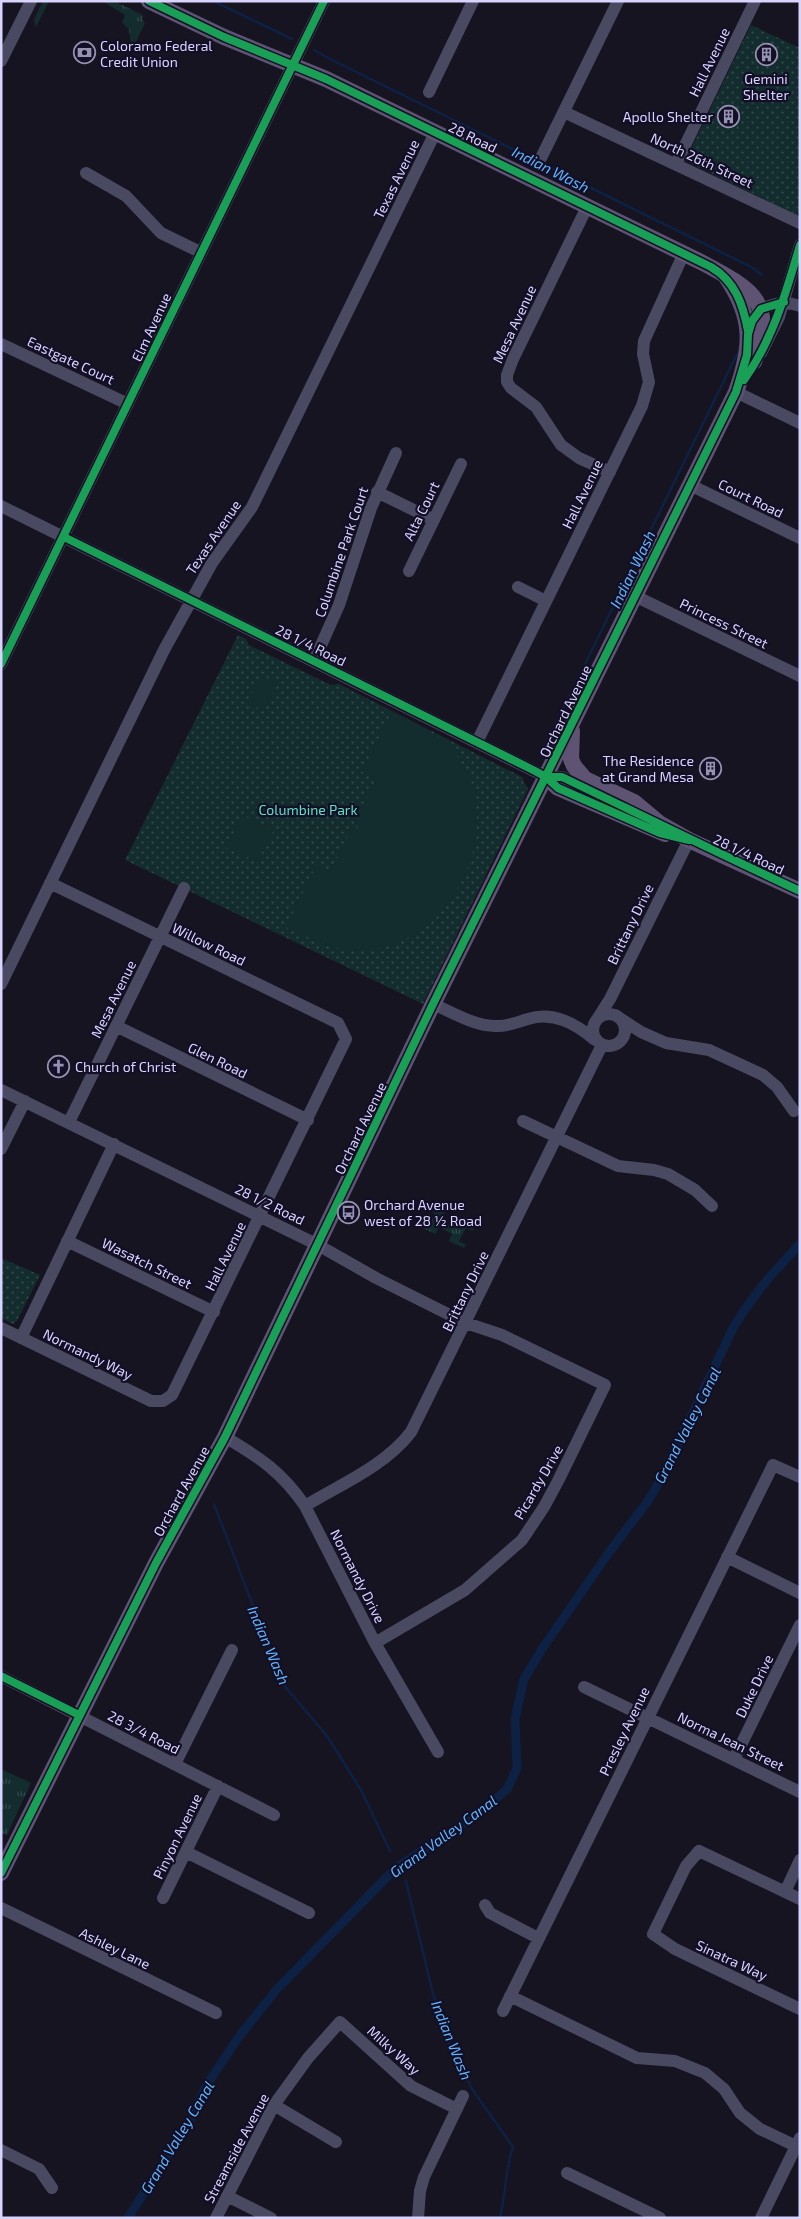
<svg xmlns="http://www.w3.org/2000/svg" width="801" height="2219" viewBox="0 0 801 2219" font-family="'Exo 2',sans-serif">
  <style>
    .grass { fill: url(#grass-tufts) }
    .park { fill: url(#park-dots) }
    .pitch { fill: #132c2d }
    .lines { fill: none; stroke-linecap: round; stroke-linejoin: round }
    .stream { stroke: #0d2144; stroke-width: 2.5 }
    .canal { stroke: #0d2144; stroke-width: 9 }
    .minor { stroke: #4a4962; stroke-width: 12 }
    .major { stroke: #5e5373; stroke-width: 16 }
    .cycleway-casing { stroke: #130f26; stroke-width: 11 }
    .cycleway { stroke: #1a9f57; stroke-width: 8 }
    .labels { text-anchor: middle; dominant-baseline: central; stroke-width: 4.5; stroke-linejoin: round; paint-order: stroke }
    .poi-label { font-size: 14px; fill: #d9d4ff; stroke: #130f26; text-anchor: start }
    .street-label { font-size: 14px; fill: #d9d4ff; stroke: #130f26 }
    .park-label { font-size: 14px; fill: #5fe0c0; stroke: #130f26 }
    .water-label { font-size: 15px; font-style: italic; fill: #62b6ff; stroke: #130f26 }
  </style>
  <defs>
    <pattern id="grass-tufts" width="24" height="20" patternUnits="userSpaceOnUse" patternTransform="scale(1.25)"><rect width="24" height="20" fill="#132c2d"/><path d="M3 7l-1-3M5 7V3M7 7l1-3M15 17l-1-3M17 17v-4M19 17l1-3" fill="none" stroke="#354a4c"/></pattern>
    <pattern id="park-dots" width="8" height="8" patternUnits="userSpaceOnUse" patternTransform="scale(1.25)"><rect width="8" height="8" fill="#132c2d"/><path d="M2 2h.1M6 6h.1" fill="none" stroke="#354a4c" stroke-width="1.8" stroke-linecap="round"/></pattern>
  </defs>
  <rect width="100%" height="100%" fill="#161421"/>
  <!-- grass -->
  <path class="grass" d="M 43,1 L 49,1 L 36,27 L 34,20 Z
    M 102,1 L 114,1 L 143,15 L 142,19 L 145,23 L 134,46 L 131,44 L 129,30 L 122,22 L 125,15 Z
    M 429,1205 L 445,1213 L 442,1220 L 455,1227 L 459,1220 L 475,1227 L 473,1231 L 466,1228 L 459,1241 L 466,1245 L 464,1248 L 449,1241 L 452,1234 L 439,1227 L 435,1234 L 419,1226 L 421,1223 L 428,1226 L 435,1213 L 428,1209 Z
    M 1,1769 L 31,1783 L 7,1835 L 1,1833 Z"/>
  <!-- park -->
  <path class="park" d="M 751,25 L 800,48 L 800,209 L 797,215 L 685,161 Z
    M 238,635 L 246,639 L 249,645 L 331,685 L 339,684 L 524,778 L 523,781 L 528,789 L 423,1004 L 125,860 Z
    M 1,1258 L 40,1275 L 17,1321 L 13,1324 L 1,1318 Z"/>
  <!-- pitch -->
  <path class="pitch" d="M 262,675 L 278,684 L 263,711 L 247,701 Z
    M 392,711 C 416,723 440,734 457,756 C 512,832 446,958 350,950 C 327,948 307,937 286,927 L 316,866 L 330,872 L 351,830 L 358,828 L 356,820 L 376,779 L 362,772 Z
    M 242,815 L 274,830 L 257,862 L 226,847 Z"/>
  <g class="lines">
    <!-- stream -->
    <path class="stream" d="M 213,1 L 292,39
      M 314,50 L 328,58 L 753,268 L 762,275
      M 540,756 L 737,354
      M 214,1504 L 283,1684 L 327,1736 L 361,1790 L 390,1851
      M 406,1881 L 433,1994 L 451,2048 L 472,2089 L 513,2147 C 505,2169 506,2194 500,2218"/>
    <!-- canal -->
    <path class="canal" d="M 128,2218 L 189,2122 L 206,2086 L 238,2038 L 277,1989 L 397,1867 L 481,1812 L 507,1789 L 517,1768 L 515,1719 L 524,1679 L 542,1649 L 610,1551 L 648,1501 L 663,1475 L 734,1326 C 755,1293 773,1272 800,1244"/>
    <!-- minor -->
    <path class="minor" d="M 1,61 L 31,1
      M 429,92 L 473,1
      M 564,112 L 800,223
      M 541,158 L 618,1
      M 676,164 L 755,1
      M 86,173 L 126,196 L 161,233 L 200,252
      M 587,207 L 513,359 L 507,375 L 507,382 L 511,388 L 536,407 L 561,445 L 579,458 L 610,472
      M 755,316 C 767,303 784,300 800,306
      M 1,344 L 128,404
      M 761,353 L 779,317 L 800,245
      M 736,392 L 800,423
      M 690,485 L 800,538
      M 377,492 L 434,520
      M 1,506 L 546,777 L 562,777 L 645,817
      M 409,571 L 461,464
      M 518,587 L 546,601
      M 635,596 L 800,676
      M 314,661 L 339,605 L 371,508 L 396,453
      M 1,664 L 324,1
      M 477,742 L 642,406 L 649,382 L 643,354 L 644,341 L 684,253
      M 1,984 L 164,650 L 212,563 L 252,507 L 435,133
      M 433,1004 C 452,1012 474,1026 495,1026 C 507,1027 517,1022 528,1019 C 554,1011 576,1024 595,1040
      M593 1030a16 16 0 1 1 32 0a16 16 0 1 1-32 0Z
      M 618,1017 L 641,1032 L 666,1043 L 709,1050 L 763,1075 L 777,1087 L 794,1111
      M 596,1021 L 610,999 L 689,840
      M 116,1026 L 308,1120
      M 1,1090 L 318,1245 L 376,1278 L 466,1323 L 502,1335 L 605,1385 L 558,1481 L 544,1507 L 522,1540 L 465,1590 L 375,1643
      M 523,1121 L 618,1166 L 654,1170 L 668,1174 L 695,1190 L 712,1206
      M 69,1122 L 184,888
      M 1,1149 L 25,1101
      M 67,1241 L 214,1312
      M 1,1328 L 151,1401 L 163,1401 L 172,1395 L 346,1039 L 338,1023 L 50,883
      M 21,1338 L 114,1144
      M 225,1437 C 259,1457 282,1472 305,1506 L 375,1643 L 438,1752
      M 305,1506 C 341,1484 385,1466 411,1432 L 602,1045
      M 727,1557 L 800,1593
      M 1,1676 L 274,1815
      M 584,1687 L 800,1792
      M 734,1759 L 800,1625
      M 175,1764 L 232,1650
      M 186,1852 L 309,1913
      M 785,1892 L 800,1860
      M 163,1898 L 218,1786
      M 800,1899 L 699,1851 L 686,1866 L 653,1934 L 675,1949 L 800,2009
      M 485,1905 L 490,1913 L 538,1938
      M 1,1908 L 216,2013
      M 510,1996 L 637,2058 L 675,2061 L 705,2073 L 724,2089 L 740,2113 L 760,2129 L 800,2148
      M 503,2011 L 773,1465 L 800,1477
      M 274,2105 L 336,2142
      M 1,2150 L 39,2169 L 52,2188
      M 567,2173 L 660,2218
      M 227,2196 L 271,2218
      M 216,2218 L 274,2105 L 308,2058 L 340,2022 L 411,2086 L 457,2109
      M 418,2218 L 420,2191 L 424,2177 L 463,2096
      M 761,2218 L 800,2138"/>
    <!-- major -->
    <path class="major" d="M 149,1 L 224,37 L 326,79 L 701,262 C 751,289 777,300 754,362
      M 572,731 L 571,759 L 574,766 L 585,779 L 634,802 L 659,823 L 689,840 L 800,891
      M 546,777 L 558,788 L 665,834
      M 1,1873 L 156,1563 L 225,1437 L 433,1004 L 736,392 C 752,347 754,318 726,277"/>
    <defs>
      <path id="cycleway" d="M 149,1 L 224,37 L 326,79 L 711,267 C 735,281 743,304 748,331
        M 744,380 C 773,339 786,293 800,245
        M 64,537 L 535,771 L 546,777 L 558,788 L 660,833 L 689,840
        M 1,664 L 324,1
        M 546,777 L 562,777 C 641,815 720,854 800,891
        M 1,1676 L 79,1715
        M 1,1873 L 156,1563 L 225,1437 L 433,1004 L 736,392 L 747,355 L 748,334 L 752,321 L 761,309 L 784,302"/>
    </defs>
    <!-- cycleway casing -->
    <use href="#cycleway" class="cycleway-casing"/>
    <!-- cycleway -->
    <use href="#cycleway" class="cycleway"/>
  </g>
  <!-- icons -->
  <defs>
    <symbol id="bank-ring" viewBox="-11 -11 22 22"><circle r="9.5" fill="#130f26" stroke="#9591b1" stroke-width="1.5"/><path d="M-6-4H6V4H-6ZM0-2.3a2.3 2.3 0 1 0 0 4.6a2.3 2.3 0 1 0 0-4.6Z" fill="#9591b1"/></symbol>
    <symbol id="building-ring" viewBox="-11 -11 22 22"><circle r="9.5" fill="#130f26" stroke="#9591b1" stroke-width="1.5"/><path d="M-4-6H4V6H1V3H-1V6H-4ZM-2.5-4.3h1.7v1.8h-1.7ZM.8-4.3h1.7v1.8H.8ZM-2.5-1h1.7V.8h-1.7ZM.8-1h1.7V.8H.8Z" fill="#9591b1"/></symbol>
    <symbol id="church-ring" viewBox="-11 -11 22 22"><circle r="9.5" fill="#130f26" stroke="#9591b1" stroke-width="1.5"/><path d="M-1.2-6h2.4v3.5h3.3v2.4h-3.3V6h-2.4V-.1h-3.3v-2.4h3.3Z" fill="#9591b1"/></symbol>
    <symbol id="bus-ring" viewBox="-11 -11 22 22"><circle r="9.5" fill="#130f26" stroke="#9591b1" stroke-width="1.5"/><path d="M-5-6H5V4H4V6H2V4H-2V6H-4V4H-5ZM-3.5-4V0h7V-4ZM-3.5 1.2v1.5H-2V1.2ZM2 1.2v1.5H3.5V1.2Z" fill="#9591b1"/></symbol>
  </defs>
  <g fill-rule="evenodd">
    <use href="#bank-ring" x="72" y="40" width="25" height="25"/>
    <use href="#building-ring" x="754" y="42" width="25" height="25"/>
    <use href="#building-ring" x="716" y="104" width="25" height="25"/>
    <use href="#building-ring" x="698" y="756" width="25" height="25"/>
    <use href="#church-ring" x="46" y="1054" width="25" height="25"/>
    <use href="#bus-ring" x="336" y="1200" width="25" height="25"/>
  </g>
  <g class="labels">
    <!-- poi labels -->
    <g class="poi-label">
      <text x="100" y="45">Coloramo Federal<tspan x="100" dy="16">Credit Union</tspan></text>
      <text x="766" y="78" text-anchor="middle">Gemini<tspan x="766" dy="16">Shelter</tspan></text>
      <text x="713" y="116" text-anchor="end">Apollo Shelter</text>
      <text x="694" y="760" text-anchor="end">The Residence<tspan x="694" dy="16">at Grand Mesa</tspan></text>
      <text x="75" y="1066">Church of Christ</text>
      <text x="364" y="1204">Orchard Avenue<tspan x="364" dy="16">west of 28 ½ Road</tspan></text>
    </g>
    <!-- street labels -->
    <g class="street-label">
      <text transform="translate(709 62) rotate(-64)">Hall Avenue</text>
      <text transform="translate(473 137) rotate(26)">28 Road</text>
      <text transform="translate(702 160) rotate(25)">North 26th Street</text>
      <text transform="translate(396 179) rotate(-64)">Texas Avenue</text>
      <text transform="translate(514 324) rotate(-65)">Mesa Avenue</text>
      <text transform="translate(151 327) rotate(-65)">Elm Avenue</text>
      <text transform="translate(71 360) rotate(25)">Eastgate Court</text>
      <text transform="translate(582 494) rotate(-64)">Hall Avenue</text>
      <text transform="translate(751 498) rotate(26)">Court Road</text>
      <text transform="translate(421 511) rotate(-64)">Alta Court</text>
      <text transform="translate(213 537) rotate(-56)">Texas Avenue</text>
      <text transform="translate(341 552) rotate(-71)">Columbine Park Court</text>
      <text transform="translate(724 623) rotate(26)">Princess Street</text>
      <text transform="translate(311 645) rotate(26)">28 1/4 Road</text>
      <text transform="translate(565 711) rotate(-64)">Orchard Avenue</text>
      <text transform="translate(749 854) rotate(25)">28 1/4 Road</text>
      <text transform="translate(630 924) rotate(-64)">Brittany Drive</text>
      <text transform="translate(209 944) rotate(26)">Willow Road</text>
      <text transform="translate(113 999) rotate(-64)">Mesa Avenue</text>
      <text transform="translate(218 1060) rotate(26)">Glen Road</text>
      <text transform="translate(360 1128) rotate(-64)">Orchard Avenue</text>
      <text transform="translate(270 1204) rotate(26)">28 1/2 Road</text>
      <text transform="translate(225 1256) rotate(-64)">Hall Avenue</text>
      <text transform="translate(147 1263) rotate(26)">Wasatch Street</text>
      <text transform="translate(465 1291) rotate(-64)">Brittany Drive</text>
      <text transform="translate(88 1354) rotate(26)">Normandy Way</text>
      <text transform="translate(538 1482) rotate(-60)">Picardy Drive</text>
      <text transform="translate(181 1491) rotate(-61)">Orchard Avenue</text>
      <text transform="translate(358 1576) rotate(63)">Normandy Drive</text>
      <text transform="translate(754 1686) rotate(-64)">Duke Drive</text>
      <text transform="translate(624 1731) rotate(-64)">Presley Avenue</text>
      <text transform="translate(144 1732) rotate(27)">28 3/4 Road</text>
      <text transform="translate(731 1741) rotate(26)">Norma Jean Street</text>
      <text transform="translate(177 1836) rotate(-64)">Pinyon Avenue</text>
      <text transform="translate(115 1948) rotate(26)">Ashley Lane</text>
      <text transform="translate(732 1960) rotate(25)">Sinatra Way</text>
      <text transform="translate(394 2050) rotate(42)">Milky Way</text>
      <text transform="translate(236 2148) rotate(-62)">Streamside Avenue</text>
    </g>
    <!-- park labels -->
    <g class="park-label">
      <text x="308" y="809">Columbine Park</text>
    </g>
    <!-- water labels -->
    <g class="water-label">
      <text transform="translate(551 169) rotate(27)">Indian Wash</text>
      <text transform="translate(632 569) rotate(-64)">Indian Wash</text>
      <text transform="translate(687 1425) rotate(-63)">Grand Valley Canal</text>
      <text transform="translate(269 1645) rotate(67)">Indian Wash</text>
      <text transform="translate(443 1836) rotate(-36)">Grand Valley Canal</text>
      <text transform="translate(452 2040) rotate(68)">Indian Wash</text>
      <text transform="translate(177 2137) rotate(-59)">Grand Valley Canal</text>
    </g>
  </g>
  <!-- border -->
  <rect width="801" height="2219" fill="none" stroke="#d9d4ff" stroke-width="5"/>
</svg>
